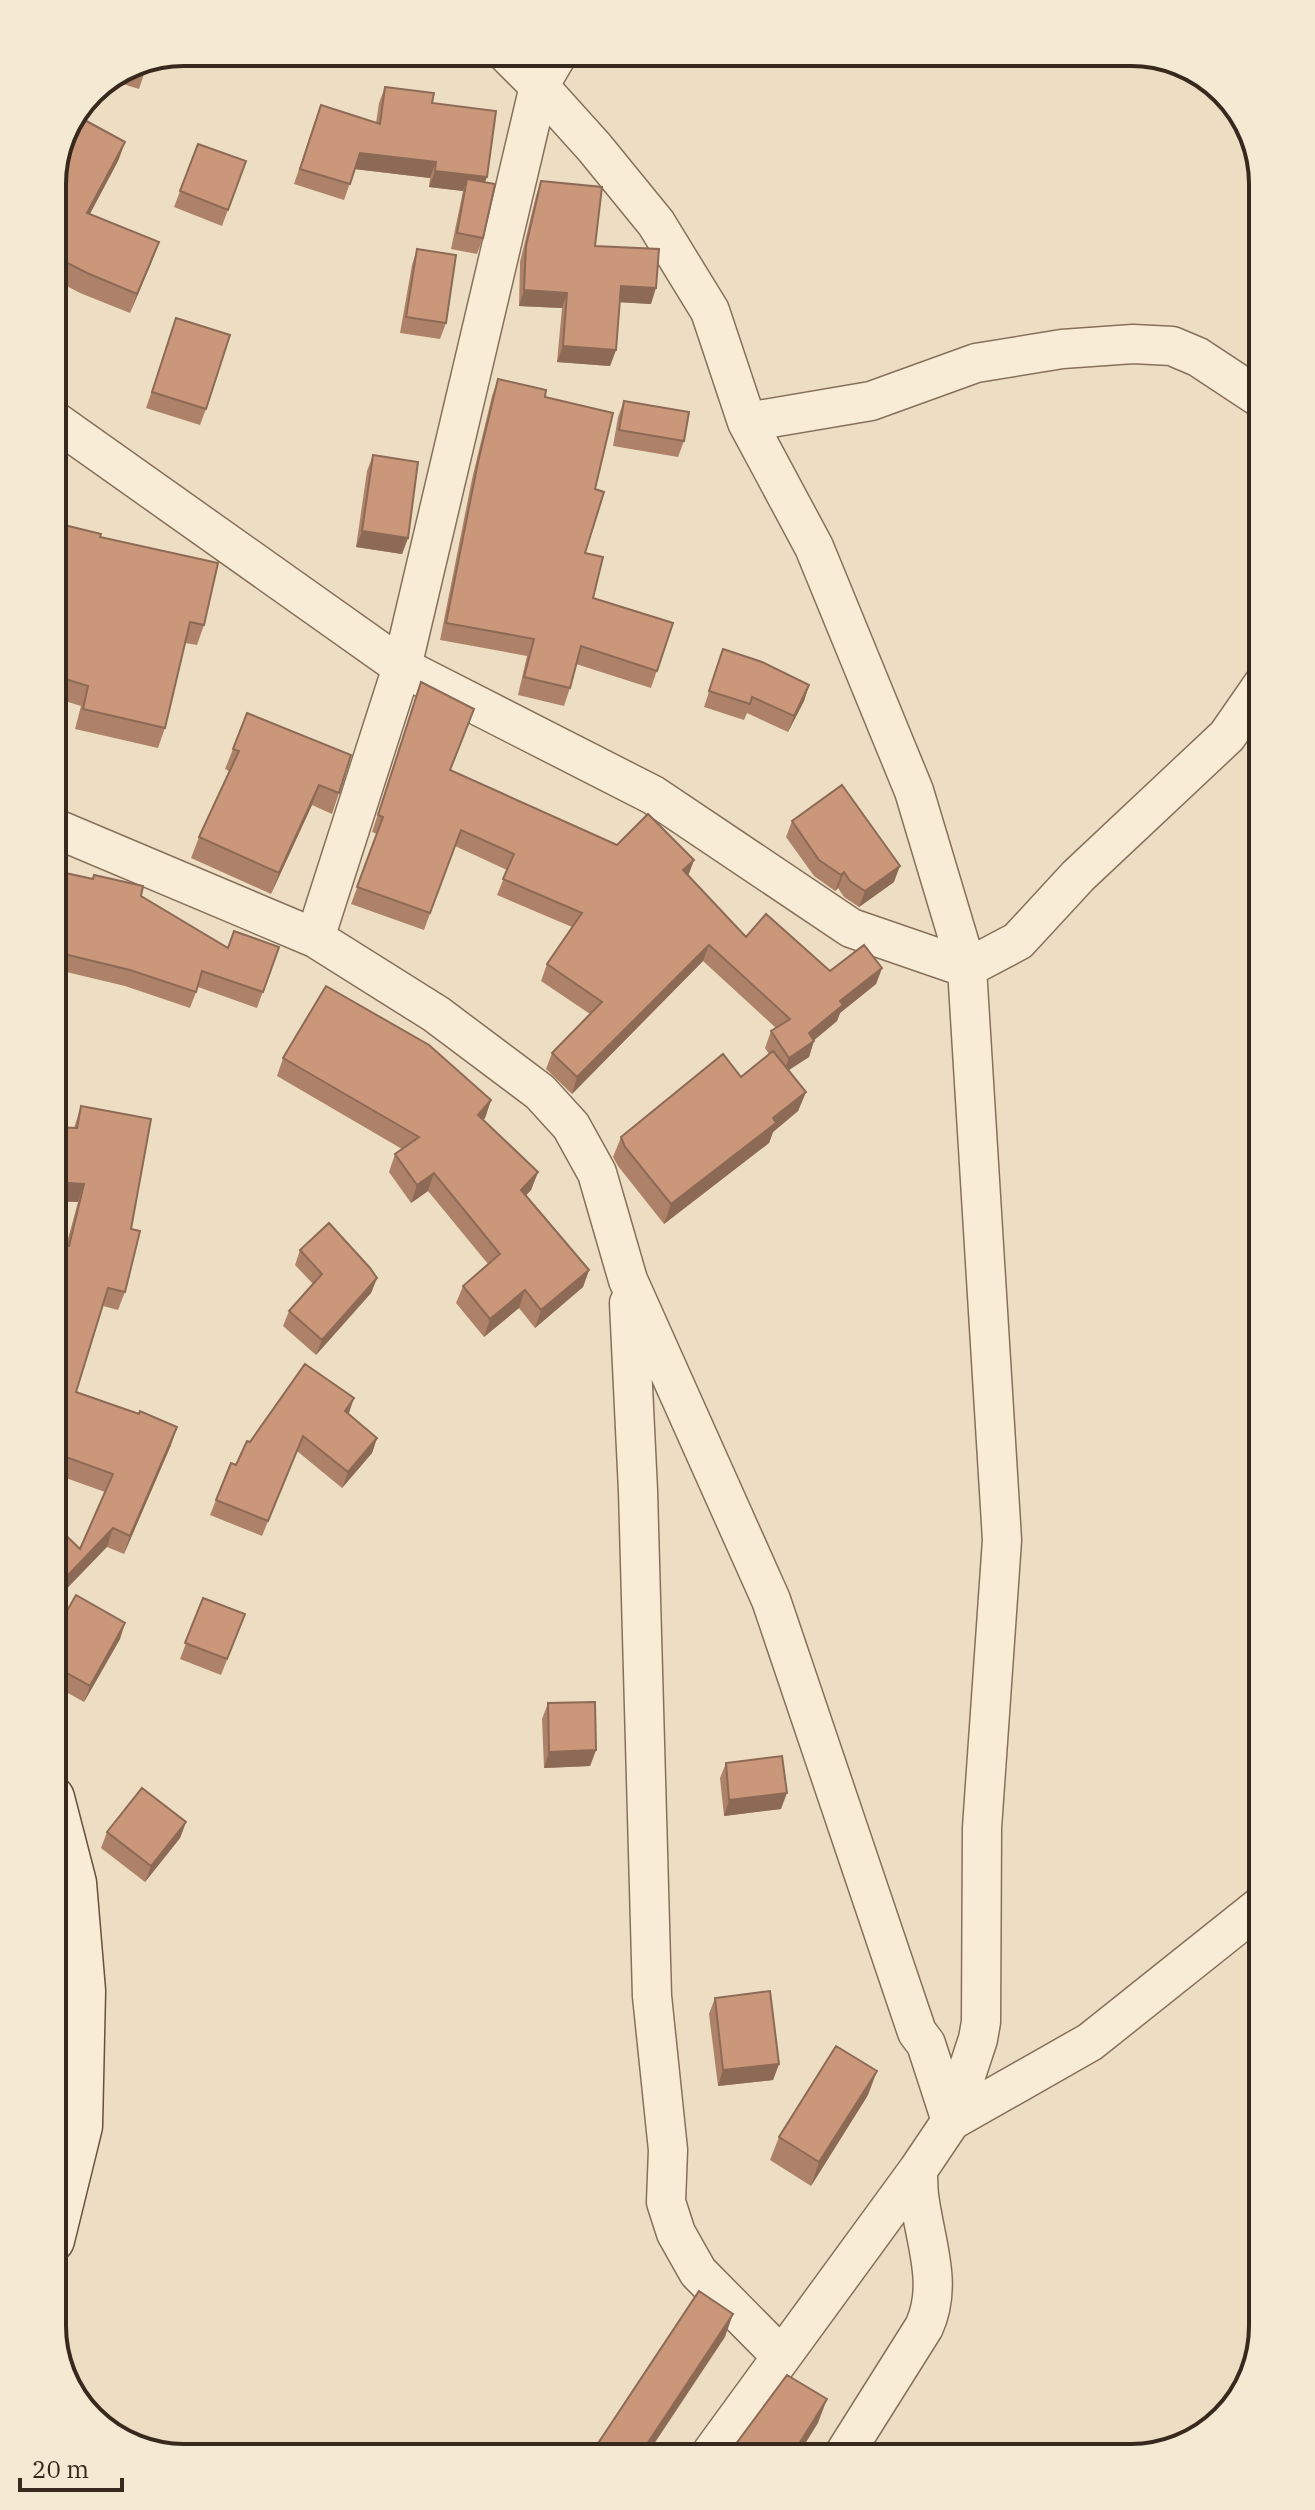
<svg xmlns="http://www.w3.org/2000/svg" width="1315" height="2510" viewBox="0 0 1315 2510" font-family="'IBM Plex Serif',serif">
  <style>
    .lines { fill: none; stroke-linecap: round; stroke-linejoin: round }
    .minor-casing { stroke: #87705b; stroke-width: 41 }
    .secondary-casing { stroke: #68513e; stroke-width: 47 }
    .minor { stroke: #f8ecd6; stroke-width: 38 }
    .secondary { stroke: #f8ecd6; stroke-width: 44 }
    .wall { fill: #ae8269 }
    .shaded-wall { fill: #8d6a55 }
    .building { fill: #ca977a; stroke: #8d6a55; stroke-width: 2 }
    .rim { fill: none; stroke: #37291e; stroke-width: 4 }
  </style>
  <rect width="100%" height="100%" fill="#eddec3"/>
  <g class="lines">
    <defs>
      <path id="minor" d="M 505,52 L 539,86 L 559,52
        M 52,419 L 402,667 L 539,86 L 594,147 L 656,223 L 710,311 L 747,422 L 814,547 L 914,791 L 967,968 L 1002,1540 L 982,1828 L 981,2022 L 978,2039 L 951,2121 L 918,2170 L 712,2452
        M 747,422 L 871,401 L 976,363 L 1062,349 L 1133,344 L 1172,346 L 1198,357 L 1263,400
        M 52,827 L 315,938 L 436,1014 L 540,1092 L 571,1126 L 597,1173 L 628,1280 L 771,1600 L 917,2032 L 926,2044 L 951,2121
        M 315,938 L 402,667 L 653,795 L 851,928 L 967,968 L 1018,941 L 1078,876 L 1227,736 L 1263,684
        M 629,1303 L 638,1491 L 652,1996 L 668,2150 L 666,2202 L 676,2233 L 698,2272 L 781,2356
        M 951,2121 L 1090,2042 L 1263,1904
        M 846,2451 L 924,2327 C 943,2286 926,2244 920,2202 C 918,2192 918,2181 918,2170"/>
      <path id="secondary" d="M 52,2240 L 80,2126 L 83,1991 L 74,1883 L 52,1798"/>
    </defs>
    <!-- minor casing -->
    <use href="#minor" class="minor-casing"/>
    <!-- secondary casing -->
    <use href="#secondary" class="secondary-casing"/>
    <!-- minor -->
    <use href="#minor" class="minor"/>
    <!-- secondary -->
    <use href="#secondary" class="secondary"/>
  </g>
  <!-- wall -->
  <path class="wall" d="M 146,68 L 139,89 L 113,81 Z
    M 385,87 L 432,103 L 485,182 L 483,238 L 477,254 L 451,249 L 463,191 L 429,187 L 430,178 L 355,169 L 344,200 L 294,184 L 315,121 L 376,123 L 379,103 Z
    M 125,142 L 118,161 L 90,214 L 152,261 L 130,313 L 80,293 L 52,278 L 52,176 Z
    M 198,144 L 246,161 L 222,226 L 174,207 Z
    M 541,181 L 595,246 L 651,304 L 620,302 L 616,350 L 610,366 L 557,362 L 562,308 L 519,306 L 520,262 L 536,196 Z
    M 417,249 L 446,323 L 440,339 L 400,333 L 412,265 Z
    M 171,334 L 206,409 L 200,425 L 146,408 Z
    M 498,379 L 545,397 L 595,489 L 585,553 L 593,598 L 673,623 L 651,688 L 576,664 L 570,688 L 564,706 L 518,695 L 527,656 L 440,640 L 472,479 L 492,396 Z
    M 624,401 L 684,441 L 678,457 L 613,446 L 618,417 Z
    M 373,455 L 408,538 L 402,554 L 356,547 L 367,471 Z
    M 52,522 L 100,537 L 204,625 L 197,645 L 185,643 L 165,728 L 158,748 L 75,729 L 81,706 L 52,697 Z
    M 723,649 L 809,685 L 804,701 L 788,732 L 747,713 L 744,720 L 704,707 Z
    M 421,682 L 450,770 L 617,845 L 694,860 L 688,876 L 746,937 L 830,971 L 882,968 L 876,984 L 840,1013 L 837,1021 L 814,1040 L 809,1057 L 788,1070 L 806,1092 L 798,1111 L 773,1132 L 769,1143 L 664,1224 L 618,1166 L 613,1157 L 621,1137 L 741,1077 L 769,1054 L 765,1048 L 771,1031 L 776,1028 L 703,961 L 572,1094 L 546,1069 L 552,1053 L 590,1014 L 541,981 L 547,964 L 572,927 L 497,895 L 507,870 L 455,846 L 424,930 L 351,904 L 377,834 L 372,832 Z
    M 233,749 L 339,793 L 332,814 L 312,805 L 271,894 L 191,858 L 199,837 L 229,771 L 225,769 Z
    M 792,821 L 894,882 L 859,907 L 844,897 L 838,888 L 835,891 L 814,876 L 786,837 Z
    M 52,870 L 141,896 L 228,948 L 279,947 L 257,1008 L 198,987 L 190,1008 L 125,986 L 58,970 Z
    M 283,1058 L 491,1100 L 485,1118 L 483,1120 L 538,1172 L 531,1190 L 526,1195 L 589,1270 L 583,1287 L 535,1328 L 519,1308 L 484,1337 L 456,1303 L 463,1286 L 488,1264 L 428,1191 L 411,1203 L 389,1172 L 395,1154 L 402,1149 L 277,1076 Z
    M 81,1106 L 131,1229 L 125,1292 L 118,1310 L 103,1306 L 76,1392 L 171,1445 L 124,1554 L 107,1547 L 80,1549 L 105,1492 L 52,1473 L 52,1246 L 66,1246 L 78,1202 L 52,1201 L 52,1127 L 74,1128 Z
    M 300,1250 L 377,1278 L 371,1293 L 316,1355 L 283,1326 L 289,1311 L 313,1284 L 295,1265 Z
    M 348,1413 L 377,1438 L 372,1453 L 342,1488 L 297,1451 L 262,1536 L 210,1515 L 216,1500 L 250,1442 Z
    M 203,1598 L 245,1614 L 221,1675 L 180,1659 Z
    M 52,1637 L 120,1639 L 84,1702 L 52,1684 Z
    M 548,1703 L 596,1750 L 590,1766 L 544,1768 L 542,1719 Z
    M 726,1763 L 781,1809 L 724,1816 L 720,1778 Z
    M 186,1822 L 180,1838 L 145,1882 L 101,1848 L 107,1832 Z
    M 715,1998 L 779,2064 L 773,2080 L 718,2086 L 709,2014 Z
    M 868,2095 L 811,2186 L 770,2160 L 779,2137 Z"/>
  <!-- shaded-wall -->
  <path class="shaded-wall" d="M 125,142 L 118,161 L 80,232 L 87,213 Z
    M 360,153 L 436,162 L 430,178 L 354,169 Z
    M 435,171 L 487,177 L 481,193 L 467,179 L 463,191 L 429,187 Z
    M 159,242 L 152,261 L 130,313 L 137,294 Z
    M 621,286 L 656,288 L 651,304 L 615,302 Z
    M 524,290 L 567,293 L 562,308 L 519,306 Z
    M 563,346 L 616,350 L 610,366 L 557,362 Z
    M 63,436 L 55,456 L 52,461 L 52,452 Z
    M 362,531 L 408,538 L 402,554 L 356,547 Z
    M 809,685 L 804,701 L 788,732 L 794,716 Z
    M 319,785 L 312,805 L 271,894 L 279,873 Z
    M 694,860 L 688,876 L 683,870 Z
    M 900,866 L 894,882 L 859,907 L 865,891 Z
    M 844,872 L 838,888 L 835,891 L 841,875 Z
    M 709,945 L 703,961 L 572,1094 L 577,1077 Z
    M 882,968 L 876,984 L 840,1013 L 837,1021 L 812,1042 L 814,1041 L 809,1057 L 783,1074 L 789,1058 L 809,1033 L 840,1001 Z
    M 806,1092 L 798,1111 L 773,1132 L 769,1143 L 664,1224 L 671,1204 Z
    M 491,1100 L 485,1118 L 471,1133 L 478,1115 Z
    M 538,1172 L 531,1190 L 515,1207 L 521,1190 Z
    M 434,1173 L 428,1191 L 411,1203 L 417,1185 Z
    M 52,1182 L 84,1184 L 78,1202 L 52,1201 Z
    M 589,1270 L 583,1287 L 535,1328 L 541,1310 Z
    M 377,1278 L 371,1293 L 316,1355 L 322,1340 Z
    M 525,1290 L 519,1308 L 484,1337 L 490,1319 Z
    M 354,1398 L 349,1413 L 339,1426 L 345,1411 Z
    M 177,1427 L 171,1445 L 124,1554 L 130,1536 Z
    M 377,1438 L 372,1453 L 342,1488 L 348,1472 Z
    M 113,1528 L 107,1547 L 52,1604 L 52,1592 Z
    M 125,1623 L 120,1639 L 84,1702 L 90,1686 Z
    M 596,1750 L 590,1766 L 544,1768 L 549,1752 Z
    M 787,1793 L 781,1809 L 724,1816 L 729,1800 Z
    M 186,1822 L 180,1838 L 145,1882 L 151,1866 Z
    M 779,2064 L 773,2080 L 718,2086 L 723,2070 Z
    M 877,2071 L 868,2095 L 811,2186 L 819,2162 Z
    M 733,2314 L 725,2337 L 648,2453 L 641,2453 Z
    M 827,2399 L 818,2423 L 800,2452 L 794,2452 Z"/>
  <!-- building -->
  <path class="building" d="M 385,87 L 434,93 L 432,103 L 496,111 L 487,177 L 435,171 L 436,162 L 360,153 L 350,184 L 300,169 L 321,105 L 380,124 Z
    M 79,117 L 125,142 L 87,213 L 159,242 L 137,294 L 87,273 L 52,255 L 52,176 Z
    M 198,144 L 246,161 L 228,210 L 180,191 Z
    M 467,179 L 495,184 L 483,238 L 457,233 Z
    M 541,181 L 602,187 L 595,246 L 659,249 L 656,288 L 621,286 L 616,350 L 563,346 L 567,293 L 524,290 L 526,246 Z
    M 417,249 L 456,255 L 446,323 L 406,317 Z
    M 176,318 L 230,335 L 206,409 L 152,392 Z
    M 498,379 L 546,390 L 545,397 L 613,413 L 595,489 L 604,492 L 585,553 L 603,557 L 593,598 L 673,623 L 657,671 L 581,646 L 570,688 L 524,677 L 534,639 L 446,623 L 478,462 Z
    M 624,401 L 689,412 L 684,441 L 619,430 Z
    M 52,429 L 63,436 L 52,452 Z
    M 373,455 L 418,462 L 408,538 L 362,531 Z
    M 52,522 L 101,534 L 100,537 L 218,563 L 204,625 L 190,622 L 165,728 L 83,709 L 88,686 L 52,675 Z
    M 723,649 L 762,662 L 809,685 L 794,716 L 752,697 L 750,704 L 709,691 Z
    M 421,682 L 474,709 L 450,770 L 617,845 L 648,814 L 694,860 L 683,870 L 746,937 L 766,914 L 830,971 L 864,945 L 882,968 L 840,1001 L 843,1005 L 809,1033 L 814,1041 L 789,1058 L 771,1031 L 790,1019 L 709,945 L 577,1077 L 552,1053 L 602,1002 L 547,964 L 582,913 L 503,879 L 514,854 L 461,830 L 430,913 L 357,887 L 383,817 L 378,815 Z
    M 247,713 L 351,755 L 339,793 L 319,785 L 279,873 L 199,837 L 239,751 L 233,749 Z
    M 842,785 L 900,866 L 865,891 L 850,881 L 844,872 L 841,875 L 819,860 L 792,821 Z
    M 52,870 L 93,879 L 94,875 L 143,886 L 141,896 L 228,948 L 234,931 L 279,947 L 263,992 L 202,971 L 196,992 L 130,970 L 60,953 L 52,1033 Z
    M 326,986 L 429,1045 L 491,1100 L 478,1115 L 538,1172 L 521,1190 L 589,1270 L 541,1310 L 525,1290 L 490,1319 L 463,1286 L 500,1254 L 434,1173 L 417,1185 L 395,1154 L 419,1137 L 283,1058 Z
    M 773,1051 L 806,1092 L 773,1118 L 776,1123 L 671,1204 L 625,1147 L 621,1137 L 723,1054 L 741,1077 Z
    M 81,1106 L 151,1119 L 131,1229 L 140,1231 L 125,1292 L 108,1288 L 76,1392 L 139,1414 L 140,1411 L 177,1427 L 130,1536 L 113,1528 L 52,1592 L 52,1522 L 80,1549 L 113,1474 L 52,1452 L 52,1246 L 69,1246 L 84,1184 L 52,1182 L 52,1127 L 77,1128 Z
    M 329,1223 L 370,1268 L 377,1278 L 322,1340 L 289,1311 L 322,1274 L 300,1250 Z
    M 305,1364 L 354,1398 L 345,1411 L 377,1438 L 348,1472 L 303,1436 L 268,1521 L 216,1500 L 231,1463 L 236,1465 L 247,1441 L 250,1442 Z
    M 76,1595 L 125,1623 L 90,1686 L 52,1665 L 52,1637 Z
    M 203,1598 L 245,1614 L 227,1659 L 185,1643 Z
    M 595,1702 L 596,1750 L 549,1752 L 548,1703 Z
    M 782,1756 L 787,1793 L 729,1800 L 726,1763 Z
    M 142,1788 L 186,1822 L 151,1866 L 107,1832 Z
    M 770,1991 L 779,2064 L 723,2070 L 715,1998 Z
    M 836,2046 L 877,2071 L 819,2162 L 779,2137 Z
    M 699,2291 L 733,2314 L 641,2453 L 591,2454 Z
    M 787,2375 L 827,2399 L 794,2452 L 730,2452 Z"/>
  <!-- crop -->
  <path d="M0 0H1315V2510H0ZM184 66H1131A118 118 0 0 1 1249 184V2326A118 118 0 0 1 1131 2444H184A118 118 0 0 1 66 2326V184A118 118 0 0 1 184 66Z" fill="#f4e9d3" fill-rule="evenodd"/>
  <path class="rim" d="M184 66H1131A118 118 0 0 1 1249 184V2326A118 118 0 0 1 1131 2444H184A118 118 0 0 1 66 2326V184A118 118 0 0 1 184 66Z"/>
  <!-- scale -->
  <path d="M20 2478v12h102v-12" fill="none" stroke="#37291e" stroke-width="4"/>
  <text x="32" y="2478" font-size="24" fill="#37291e" stroke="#f4e9d3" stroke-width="6" paint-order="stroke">20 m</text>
</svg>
